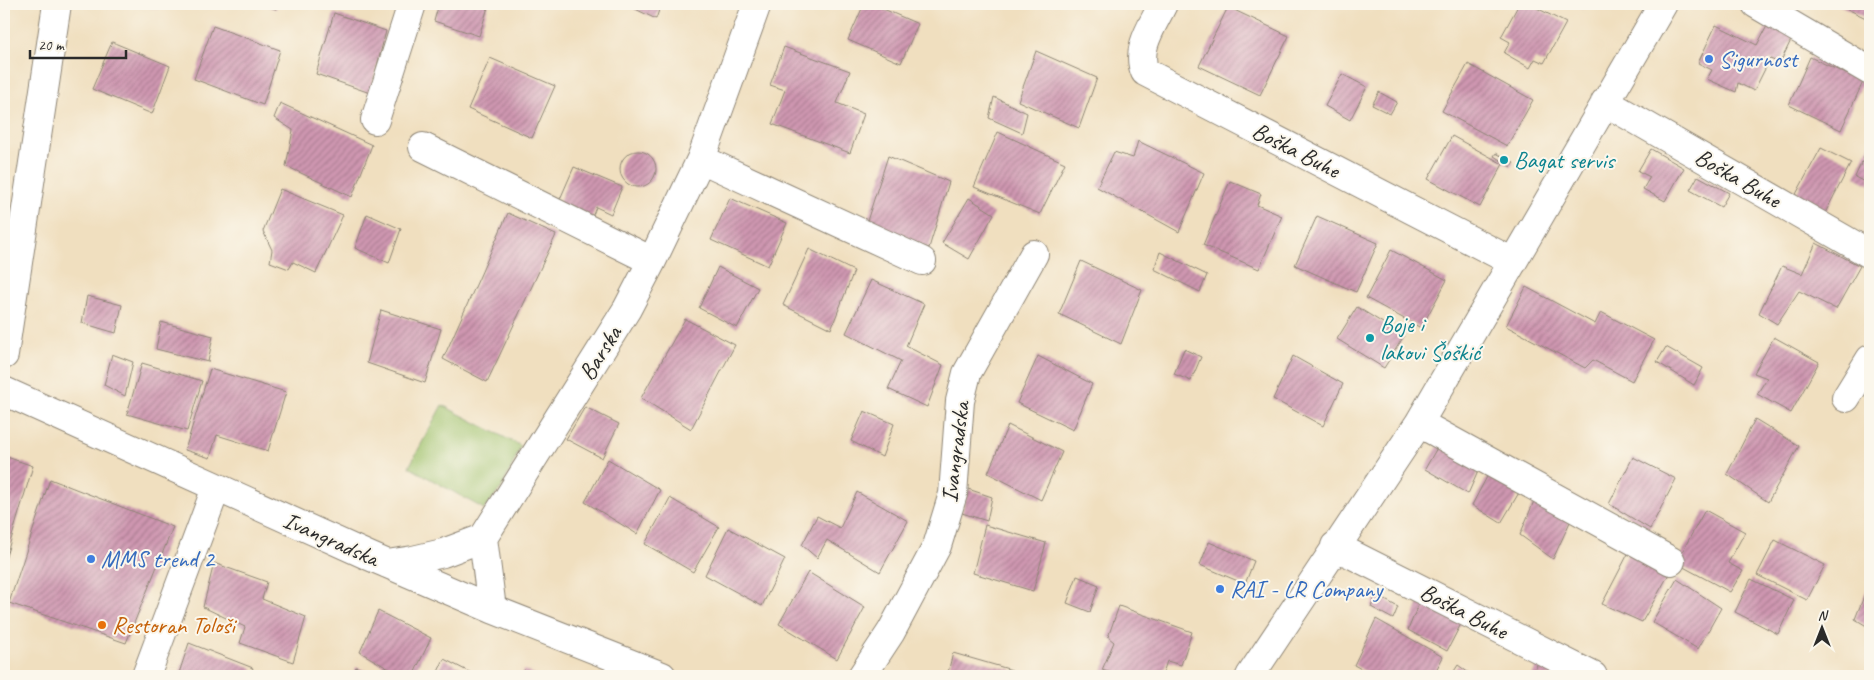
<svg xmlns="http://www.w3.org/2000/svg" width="1874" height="680" viewBox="0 0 1874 680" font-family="Caveat,sans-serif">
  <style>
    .park { fill: #9ec16b; stroke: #64764b }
    .building { fill: url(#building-hatch) }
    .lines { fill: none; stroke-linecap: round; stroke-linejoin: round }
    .minor-casing { stroke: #8e8575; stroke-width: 30 }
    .minor { stroke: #fff; stroke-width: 28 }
    .shop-dot { fill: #3f7fe0; stroke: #fbf7ec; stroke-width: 2 }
    .culture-dot { fill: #0f9aa8; stroke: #fbf7ec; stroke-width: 2 }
    .food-dot { fill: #e8710a; stroke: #fbf7ec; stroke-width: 2 }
    .labels { text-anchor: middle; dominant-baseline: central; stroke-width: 4; stroke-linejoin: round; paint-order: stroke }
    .shop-label { font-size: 24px; fill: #366cbe; stroke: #fbf7ec; text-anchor: start }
    .street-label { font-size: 24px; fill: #2b2b2b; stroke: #fbf7ec }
    .culture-label { font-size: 24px; fill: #0d838f; stroke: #fbf7ec; text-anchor: start }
    .food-label { font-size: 24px; fill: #c56008; stroke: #fbf7ec; text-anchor: start }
  </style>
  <defs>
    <pattern id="building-hatch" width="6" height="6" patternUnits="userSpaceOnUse" patternTransform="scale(1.25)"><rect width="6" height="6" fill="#cf97b1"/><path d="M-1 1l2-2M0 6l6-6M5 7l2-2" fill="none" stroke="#a87b90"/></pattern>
  </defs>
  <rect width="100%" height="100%" fill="#fbf7ec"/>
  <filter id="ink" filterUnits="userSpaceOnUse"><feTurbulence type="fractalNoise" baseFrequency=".02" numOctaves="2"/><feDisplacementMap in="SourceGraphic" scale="10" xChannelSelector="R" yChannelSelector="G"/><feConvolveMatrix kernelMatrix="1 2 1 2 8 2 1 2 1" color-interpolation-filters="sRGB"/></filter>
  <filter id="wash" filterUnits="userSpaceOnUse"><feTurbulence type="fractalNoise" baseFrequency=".0096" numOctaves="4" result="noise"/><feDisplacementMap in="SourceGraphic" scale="20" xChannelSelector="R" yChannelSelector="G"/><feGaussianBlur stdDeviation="1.12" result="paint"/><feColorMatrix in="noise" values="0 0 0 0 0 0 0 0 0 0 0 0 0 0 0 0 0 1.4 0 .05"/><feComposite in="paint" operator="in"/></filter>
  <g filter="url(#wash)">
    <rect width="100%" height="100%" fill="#f0dfbf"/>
    <!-- park -->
    <path class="park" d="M 442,405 L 521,446 L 502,487 L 484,509 L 409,467 Z"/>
    <g id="blocks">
      <!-- building -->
      <path class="building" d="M 134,4 L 159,4 L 158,9 Z
        M 261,4 L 277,4 L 276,9 Z
        M 439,4 L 489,4 L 479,36 L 434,21 Z
        M 625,4 L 661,4 L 656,19 Z
        M 864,4 L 872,4 L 918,24 L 901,63 L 848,40 Z
        M 1519,4 L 1529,4 L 1566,23 L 1544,63 L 1535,59 L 1530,68 L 1504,53 L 1510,42 L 1501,37 Z
        M 1574,4 L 1586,4 L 1583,9 Z
        M 1837,4 L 1870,4 L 1870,20 Z
        M 1228,7 L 1289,36 L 1260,95 L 1199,66 Z
        M 334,13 L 386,31 L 370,93 L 316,74 Z
        M 1768,24 L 1793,36 L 1780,63 L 1770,59 L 1754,91 L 1738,83 L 1736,92 L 1707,79 L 1712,70 L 1698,63 L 1716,25 L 1757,45 Z
        M 213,26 L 280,50 L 263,105 L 194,79 Z
        M 112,42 L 170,66 L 152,114 L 92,89 Z
        M 784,47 L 850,71 L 837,103 L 864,114 L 850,153 L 772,124 L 785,90 L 770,85 Z
        M 1036,51 L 1097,78 L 1079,128 L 1018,101 Z
        M 1810,57 L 1863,82 L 1841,130 L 1789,105 Z
        M 490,58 L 555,86 L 532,138 L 468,109 Z
        M 1468,64 L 1533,100 L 1507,146 L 1442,111 Z
        M 1342,74 L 1367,87 L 1350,120 L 1325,106 Z
        M 1379,92 L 1397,102 L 1390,114 L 1372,105 Z
        M 994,97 L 1027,113 L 1022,133 L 989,118 Z
        M 280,103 L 372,145 L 352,197 L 286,166 L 293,130 L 274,118 Z
        M 998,132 L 1065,163 L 1040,214 L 974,187 Z
        M 1452,136 L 1503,164 L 1480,207 L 1428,179 Z
        M 1138,141 L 1204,173 L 1179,232 L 1097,187 L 1114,152 L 1133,158 Z
        M 1870,144 L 1870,185 L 1855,177 Z
        M 1821,148 L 1851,163 L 1823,217 L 1795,196 Z
        M 1651,149 L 1684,168 L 1665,201 L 1643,189 L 1650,177 L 1638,171 Z
        M620 169a18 18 0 1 1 36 0a18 18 0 1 1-36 0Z
        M 1496,153 L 1514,163 L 1511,167 L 1494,156 Z
        M 888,156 L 949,182 L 929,248 L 866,224 Z
        M 574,167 L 622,187 L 611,214 L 596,207 L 591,220 L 557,206 Z
        M 1698,176 L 1729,193 L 1721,207 L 1690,190 Z
        M 1230,181 L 1261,194 L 1257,205 L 1282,216 L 1259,269 L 1203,245 Z
        M 280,189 L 343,215 L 316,273 L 293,262 L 289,269 L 270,262 L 272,250 L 263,231 Z
        M 730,198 L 787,223 L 768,266 L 711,240 Z
        M 969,198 L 994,214 L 969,259 L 942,243 Z
        M 508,213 L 556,235 L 487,382 L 443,359 Z
        M 367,214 L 401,229 L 389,263 L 355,248 Z
        M 1317,216 L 1378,243 L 1356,292 L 1295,265 Z
        M 1816,243 L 1860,266 L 1836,309 L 1799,291 L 1777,324 L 1759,313 L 1782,266 L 1802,274 Z
        M 809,249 L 854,271 L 831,329 L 783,305 Z
        M 1391,250 L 1447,280 L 1421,328 L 1366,298 Z
        M 1160,252 L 1207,275 L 1200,292 L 1154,269 Z
        M 1081,261 L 1142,290 L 1121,344 L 1059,314 Z
        M 718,267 L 758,288 L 737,328 L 699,308 Z
        M 871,280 L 924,304 L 906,346 L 943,365 L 927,407 L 888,389 L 901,361 L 846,333 Z
        M 1526,287 L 1595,324 L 1601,312 L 1654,340 L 1632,381 L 1593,360 L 1585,368 L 1506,326 Z
        M 87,296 L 122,305 L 116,333 L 82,323 Z
        M 1357,307 L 1404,336 L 1384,368 L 1337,339 Z
        M 381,310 L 441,329 L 425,383 L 367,363 Z
        M 685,319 L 735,345 L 691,429 L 641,398 Z
        M 161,322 L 213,336 L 208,362 L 156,349 Z
        M 1774,337 L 1819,362 L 1791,413 L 1757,394 L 1767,378 L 1754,373 Z
        M 1666,347 L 1703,368 L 1694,385 L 1657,362 Z
        M 1184,349 L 1201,357 L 1191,381 L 1174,374 Z
        M 112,354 L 133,362 L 125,396 L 104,385 Z
        M 1038,356 L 1092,384 L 1073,430 L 1017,403 Z
        M 1293,356 L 1343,384 L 1323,426 L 1273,399 Z
        M 142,363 L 202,381 L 187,431 L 127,414 Z
        M 210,369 L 286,392 L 268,451 L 217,435 L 210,458 L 185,450 Z
        M 585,407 L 619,424 L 602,458 L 566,439 Z
        M 864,411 L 894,424 L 882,457 L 851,441 Z
        M 1755,419 L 1799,446 L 1768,502 L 1727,474 Z
        M 1008,425 L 1062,452 L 1041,500 L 988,473 Z
        M 1438,446 L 1480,467 L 1468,494 L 1425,469 Z
        M 4,456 L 33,466 L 4,563 Z
        M 1633,457 L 1676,479 L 1650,529 L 1609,504 Z
        M 608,459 L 660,490 L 637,534 L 585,502 Z
        M 1489,473 L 1520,491 L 1501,523 L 1472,505 Z
        M 50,479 L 173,527 L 126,643 L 9,603 Z
        M 968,489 L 992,497 L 987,521 L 962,513 Z
        M 857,492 L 908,521 L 880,572 L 827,540 L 817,558 L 802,545 L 817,516 L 840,528 Z
        M 670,498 L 719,527 L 693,572 L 645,544 Z
        M 1534,501 L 1570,522 L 1553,559 L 1520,535 Z
        M 1705,510 L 1745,532 L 1728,563 L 1743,571 L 1730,592 L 1676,563 Z
        M 985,525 L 1046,543 L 1033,591 L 973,573 Z
        M 728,528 L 785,559 L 762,606 L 705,575 Z
        M 1775,540 L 1825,565 L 1807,600 L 1757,575 Z
        M 1209,542 L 1254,561 L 1245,584 L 1200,565 Z
        M 1630,550 L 1669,574 L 1642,622 L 1602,604 Z
        M 214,563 L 267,582 L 262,599 L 306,617 L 293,662 L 240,643 L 245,627 L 203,607 Z
        M 808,572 L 865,607 L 837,659 L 779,624 Z
        M 1077,576 L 1099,585 L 1090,612 L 1067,603 Z
        M 1677,579 L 1721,608 L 1698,649 L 1652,622 Z
        M 1751,579 L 1794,600 L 1778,634 L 1735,612 Z
        M 1870,581 L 1870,628 L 1855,619 Z
        M 1376,595 L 1398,607 L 1393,619 L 1371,607 Z
        M 1421,598 L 1463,620 L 1447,651 L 1408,630 Z
        M 1119,606 L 1192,632 L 1181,665 L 1167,661 L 1162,676 L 1121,676 L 1102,670 L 1114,642 L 1108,637 Z
        M 378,611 L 431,638 L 413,676 L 401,676 L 360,652 Z
        M 1376,619 L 1443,657 L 1433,676 L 1374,676 L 1354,665 Z
        M 189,643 L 253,668 L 249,676 L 178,676 Z
        M 953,653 L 1012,670 L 1011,676 L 947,676 Z
        M 444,659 L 477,676 L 436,676 Z
        M 1539,660 L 1575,676 L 1532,676 Z
        M 1458,665 L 1473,676 L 1451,676 Z
        M 356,667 L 381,676 L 353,676 Z
        M 524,670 L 539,676 L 521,676 Z"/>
    </g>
  </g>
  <g filter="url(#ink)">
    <use href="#blocks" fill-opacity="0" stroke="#8e8575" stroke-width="1"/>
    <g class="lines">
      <defs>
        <path id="minor" d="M 1163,4 C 1153,25 1135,49 1145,72 L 1513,262
          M 1756,4 L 1870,71
          M 1605,102 L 1870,254
          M 375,120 L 412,4
          M 423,147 L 652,261
          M 701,159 L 922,261
          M 4,355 L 57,4
          M 4,391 L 369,556 L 492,609 L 662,676
          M 1846,398 L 1870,359
          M 1419,423 L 1671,561
          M 1335,546 L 1593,676
          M 387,564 L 413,560 L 443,553 L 483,538
          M 492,609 L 483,538 L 627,309 L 652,261 L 701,159 L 757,4
          M 146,676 L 216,488
          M 862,676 L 891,632 L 937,546 L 953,494 L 960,401 L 967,373 L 1034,254
          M 1250,676 L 1419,423 L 1663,4"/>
      </defs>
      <!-- minor casing -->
      <use href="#minor" class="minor-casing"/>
      <!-- minor -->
      <use href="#minor" class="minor"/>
    </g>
  </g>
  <!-- markers -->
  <g class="shop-dot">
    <circle cx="1709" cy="59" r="5"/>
    <circle cx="91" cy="559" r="5"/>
    <circle cx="1220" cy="589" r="5"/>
  </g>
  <g class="culture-dot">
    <circle cx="1504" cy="160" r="5"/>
    <circle cx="1370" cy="338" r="5"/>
  </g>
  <circle class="food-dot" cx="102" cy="625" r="5"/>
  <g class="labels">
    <!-- shop labels -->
    <g class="shop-label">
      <text x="1719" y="59">Sigurnost</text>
      <text x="101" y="559">MMS trend 2</text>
      <text x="1230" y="589">RAI - LR Company</text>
    </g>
    <!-- street labels -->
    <g class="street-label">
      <text transform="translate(1296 150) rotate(27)">Boška Buhe</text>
      <text transform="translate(1738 178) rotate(30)">Boška Buhe</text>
      <text transform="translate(600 353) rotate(-58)">Barska</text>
      <text transform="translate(955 452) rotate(-83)">Ivangradska</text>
      <text transform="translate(331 539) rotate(24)">Ivangradska</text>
      <text transform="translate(1464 611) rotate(27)">Boška Buhe</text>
    </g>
    <!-- culture labels -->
    <g class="culture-label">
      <text x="1514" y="160">Bagat servis</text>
      <text x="1380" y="324">Boje i<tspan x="1380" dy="28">lakovi Šoškić</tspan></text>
    </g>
    <!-- food labels -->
    <g class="food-label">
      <text x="112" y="625">Restoran Tološi</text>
    </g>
  </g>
  <!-- margin -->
  <rect width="1874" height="680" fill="none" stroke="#fbf7ec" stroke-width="20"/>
  <!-- north arrow -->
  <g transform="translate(1822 628)" stroke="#fbf7ec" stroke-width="4" paint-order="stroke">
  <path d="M0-4L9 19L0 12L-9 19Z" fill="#2b2b2b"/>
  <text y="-8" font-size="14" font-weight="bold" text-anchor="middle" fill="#2b2b2b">N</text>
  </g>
  <!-- scale -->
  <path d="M30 50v8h96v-8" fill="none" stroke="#2b2b2b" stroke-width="2.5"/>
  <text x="38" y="50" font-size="15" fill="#2b2b2b" stroke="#fbf7ec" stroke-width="4" paint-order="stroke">20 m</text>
</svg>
